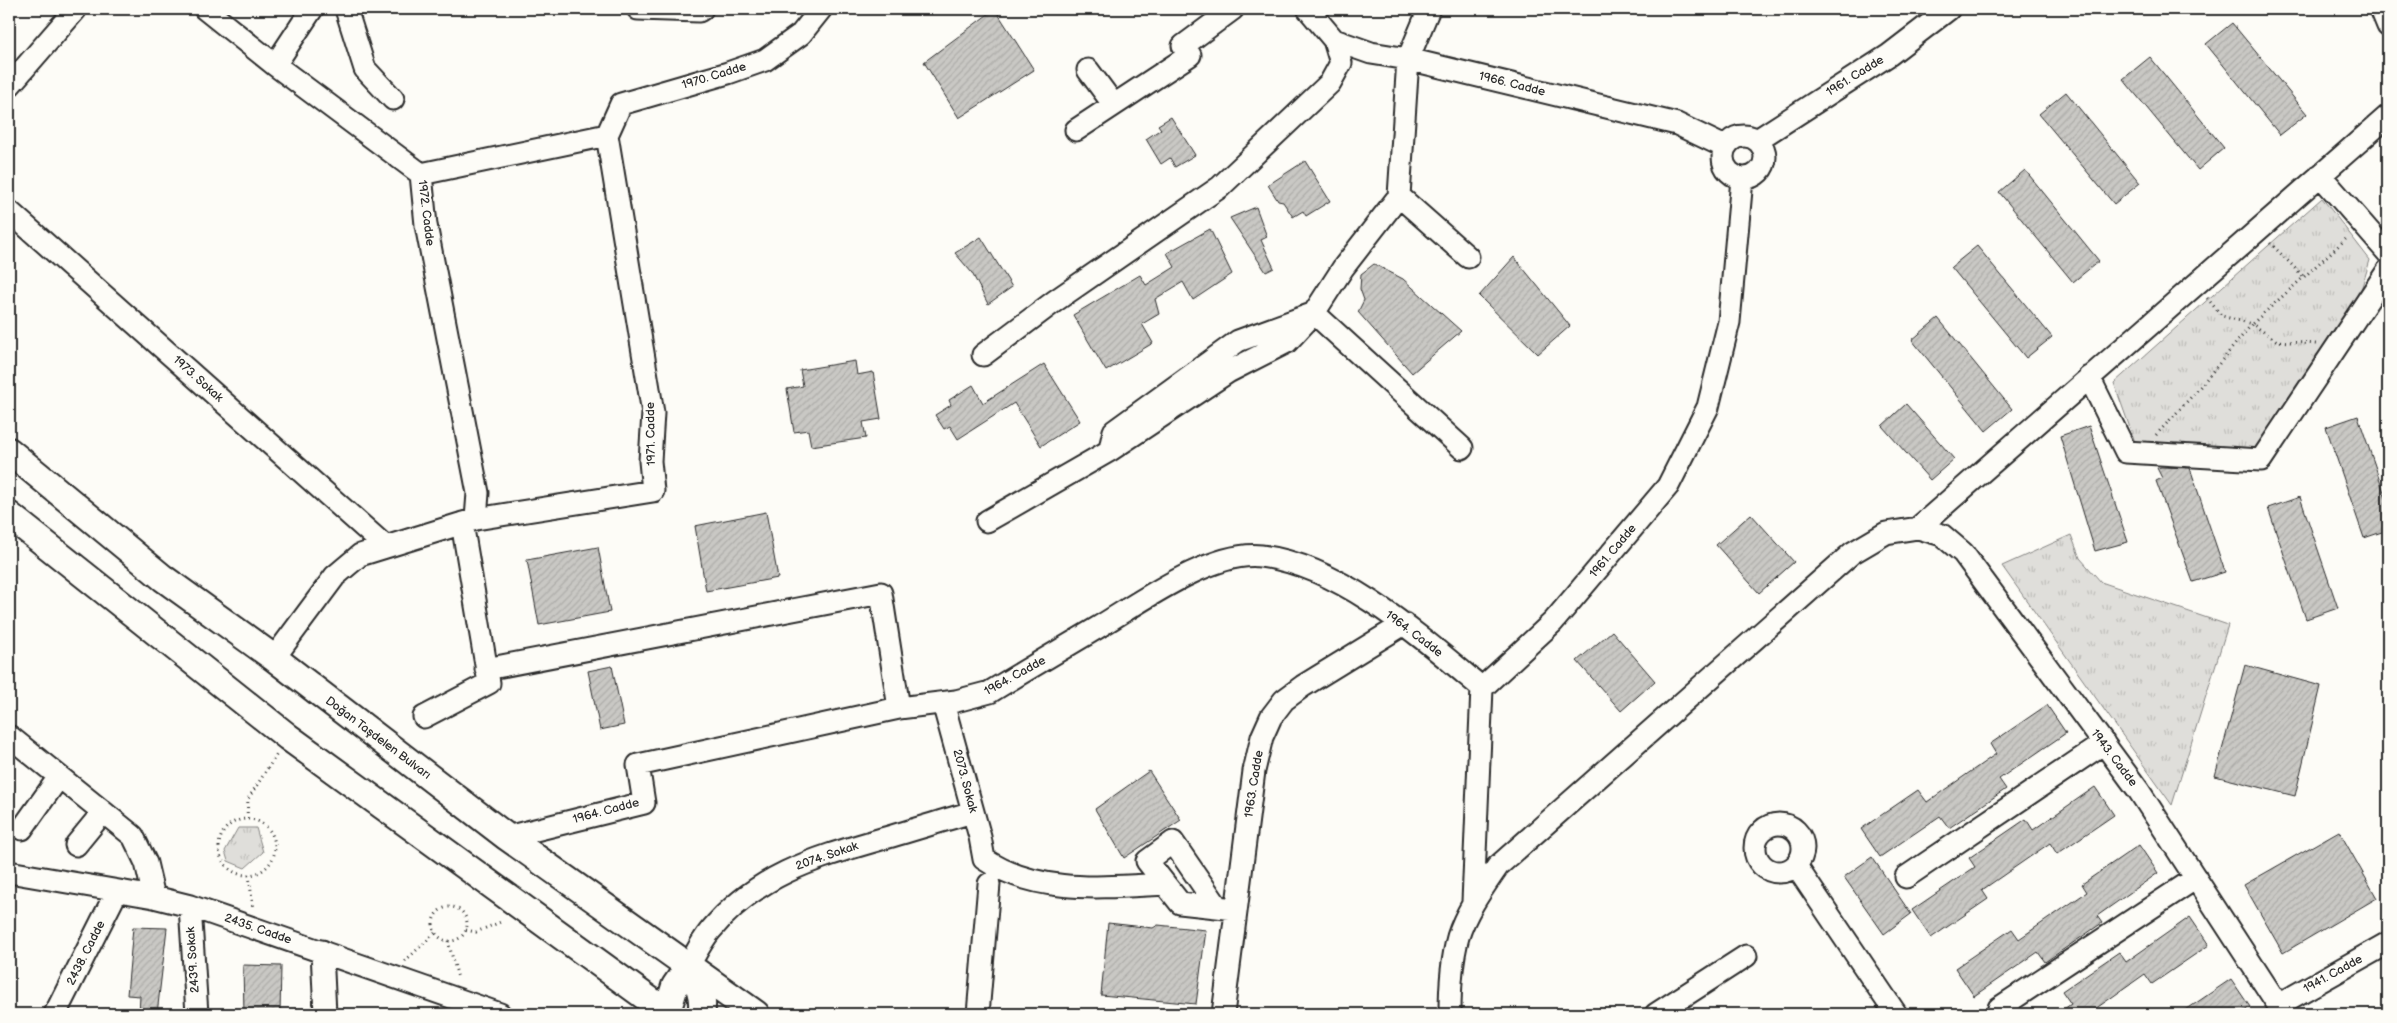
<svg xmlns="http://www.w3.org/2000/svg" width="2397" height="1023" viewBox="0 0 2397 1023" font-family="'Balsamiq Sans',sans-serif">
  <style>
    .park { fill: url(#park-tufts); stroke: #858482 }
    .building { fill: url(#building-hatch); stroke: #2b2b2b }
    .lines { fill: none; stroke-linecap: round; stroke-linejoin: round }
    .minor-casing { stroke: #2b2b2b; stroke-width: 25 }
    .major-casing { stroke: #2b2b2b; stroke-width: 30 }
    .path { stroke: #2b2b2b; stroke-width: 3; stroke-dasharray: 1 4; stroke-linecap: butt }
    .minor { stroke: #fdfcf7; stroke-width: 21 }
    .major { stroke: #fdfcf7; stroke-width: 26 }
    .labels { text-anchor: middle; dominant-baseline: central; stroke-width: 4.5; stroke-linejoin: round; paint-order: stroke }
    .street-label { font-size: 12px; fill: #2b2b2b; stroke: #fdfcf7 }
  </style>
  <defs>
    <pattern id="park-tufts" width="24" height="20" patternUnits="userSpaceOnUse" patternTransform="scale(1.25)"><rect width="24" height="20" fill="#dfdeda"/><path d="M3 7l-1-3M5 7V3M7 7l1-3M15 17l-1-3M17 17v-4M19 17l1-3" fill="none" stroke="#c0bfbb"/></pattern>
    <pattern id="building-hatch" width="6" height="6" patternUnits="userSpaceOnUse" patternTransform="scale(1.25)"><rect width="6" height="6" fill="#c9c8c4"/><path d="M-1 1l2-2M0 6l6-6M5 7l2-2" fill="none" stroke="#adaca9"/></pattern>
  </defs>
  <rect width="100%" height="100%" fill="#fdfcf7"/>
  <filter id="ink" filterUnits="userSpaceOnUse"><feTurbulence type="fractalNoise" baseFrequency=".02" numOctaves="2"/><feDisplacementMap in="SourceGraphic" scale="10" xChannelSelector="R" yChannelSelector="G"/><feConvolveMatrix kernelMatrix="1 2 1 2 8 2 1 2 1" color-interpolation-filters="sRGB"/></filter>
  <g filter="url(#ink)">
    <!-- park -->
    <path class="park" d="M 2322,198 L 2370,260 L 2361,290 L 2257,452 L 2135,442 L 2114,383 Z
      M 2071,535 L 2080,558 L 2101,582 L 2228,625 L 2172,805 L 2002,566 Z
      M 238,828 L 256,828 L 263,852 L 245,868 L 228,861 L 225,851 Z"/>
    <!-- building -->
    <path class="building" d="M 995,9 L 1034,70 L 959,118 L 924,62 Z
      M 2232,23 L 2307,114 L 2280,135 L 2206,44 Z
      M 2150,57 L 2224,148 L 2198,170 L 2123,79 Z
      M 2066,92 L 2140,183 L 2114,204 L 2039,114 Z
      M 1171,117 L 1195,155 L 1175,167 L 1170,158 L 1161,164 L 1146,139 L 1161,129 L 1158,125 Z
      M 1305,161 L 1330,201 L 1306,216 L 1303,211 L 1293,217 L 1283,202 L 1278,201 L 1268,185 Z
      M 2025,170 L 2099,261 L 2073,282 L 1999,192 Z
      M 1256,207 L 1267,237 L 1261,240 L 1274,268 L 1266,272 L 1230,218 Z
      M 1210,229 L 1232,274 L 1193,300 L 1183,282 L 1155,299 L 1159,314 L 1142,324 L 1153,343 L 1106,371 L 1073,315 L 1140,275 L 1146,285 L 1175,267 L 1167,253 Z
      M 981,237 L 1012,287 L 988,304 L 972,273 L 955,253 Z
      M 1977,246 L 2052,337 L 2026,358 L 1951,267 Z
      M 1514,257 L 1570,326 L 1538,354 L 1479,296 Z
      M 1374,264 L 1403,279 L 1461,331 L 1412,373 L 1358,312 L 1364,300 L 1360,289 L 1361,274 Z
      M 1938,318 L 2012,409 L 1986,431 L 1912,340 Z
      M 855,361 L 857,375 L 873,372 L 881,419 L 863,422 L 866,438 L 811,446 L 808,430 L 794,432 L 787,389 L 803,386 L 800,370 Z
      M 1044,364 L 1080,421 L 1041,446 L 1014,403 L 958,439 L 950,426 L 944,429 L 935,415 L 951,405 L 949,400 L 973,385 L 983,403 Z
      M 1906,404 L 1954,459 L 1930,480 L 1882,426 Z
      M 2358,416 L 2388,504 L 2388,530 L 2364,538 L 2326,427 Z
      M 2089,426 L 2128,542 L 2095,551 L 2060,436 Z
      M 2161,467 L 2190,468 L 2225,572 L 2193,582 L 2156,481 L 2162,478 L 2157,468 Z
      M 2300,497 L 2338,608 L 2306,619 L 2268,508 Z
      M 766,512 L 778,578 L 706,591 L 695,526 Z
      M 1751,514 L 1794,562 L 1759,593 L 1716,545 Z
      M 598,547 L 610,612 L 539,625 L 527,560 Z
      M 1612,631 L 1655,681 L 1621,711 L 1577,661 Z
      M 2245,665 L 2321,686 L 2295,796 L 2215,776 Z
      M 612,666 L 624,725 L 600,730 L 588,671 Z
      M 2047,705 L 2066,733 L 1999,779 L 2006,789 L 1949,828 L 1940,816 L 1880,857 L 1861,829 L 1918,790 L 1927,802 L 1996,754 L 1990,744 Z
      M 1149,771 L 1181,820 L 1124,858 L 1095,809 Z
      M 2095,787 L 2114,815 L 2057,854 L 2050,843 L 1982,890 L 1988,899 L 1931,938 L 1912,910 L 1975,867 L 1969,858 L 2026,819 L 2033,830 Z
      M 2339,831 L 2377,898 L 2283,953 L 2244,885 Z
      M 2139,845 L 2158,873 L 2097,916 L 2102,923 L 2045,962 L 2038,952 L 1974,996 L 1955,968 L 2012,929 L 2019,939 L 2087,892 L 2082,884 Z
      M 1872,857 L 1911,914 L 1884,934 L 1844,877 Z
      M 2190,917 L 2209,945 L 2152,984 L 2145,974 L 2088,1014 L 2057,1014 L 2071,1004 L 2062,991 L 2119,952 L 2126,962 Z
      M 1108,923 L 1153,928 L 1158,925 L 1206,930 L 1196,1004 L 1101,995 Z
      M 133,927 L 167,928 L 157,1014 L 139,1014 L 140,996 L 127,995 Z
      M 243,965 L 281,966 L 280,1014 L 244,1014 Z
      M 2231,979 L 2250,1007 L 2240,1014 L 2180,1014 Z"/>
    <g class="lines">
      <defs>
        <path id="minor" d="M 205,9 L 275,65 L 421,174 L 426,225 L 478,493 L 476,519
          M 346,9 L 365,69 L 393,99
          M 638,9 L 699,11 L 702,9
          M 1308,9 L 1334,40 L 1371,53 L 1408,59 L 1677,124 L 1725,147
          M 2381,9 L 2388,26
          M 275,65 L 312,9
          M 1088,70 L 1114,105
          M 9,86 L 76,9
          M 1076,130 L 1190,55 L 1183,46 L 1233,9
          M 607,135 L 621,104 L 728,73 L 765,60 L 801,34 L 821,9
          M1723 157a21 21 0 1 1 42 0a21 21 0 1 1-42 0Z
          M 1757,140 L 1889,55 L 1949,9
          M 2320,175 L 2388,253
          M 1399,196 L 1468,257
          M 9,211 L 386,547
          M 1314,313 L 1462,448
          M 983,355 L 1055,301 L 1220,187 L 1330,83 L 1341,63 L 1334,40
          M 2089,377 L 2126,452 L 2261,460 L 2388,270
          M 1111,444 L 1114,431 L 1238,341 L 1309,315
          M 987,521 L 1109,451 L 1228,372 L 1287,342 L 1314,313 L 1343,268 L 1399,196 L 1408,59 L 1429,9
          M 1918,528 L 1942,535 L 1963,553 L 2139,791 L 2284,1014
          M 274,658 L 335,576 L 360,555 L 476,519 L 653,491 L 650,461 L 653,413 L 607,135 L 421,174
          M 486,669 L 881,593 L 899,708
          M 943,703 L 980,837 L 984,859 C 1037,895 1104,887 1165,884
          M 424,717 L 489,683 L 462,523
          M 9,736 L 133,836 L 146,863 L 154,897
          M1755 848a24 24 0 1 1 48 0a24 24 0 1 1-48 0Z
          M 22,829 L 59,777
          M 507,837 L 644,803 L 638,765 L 899,708 L 956,701 L 990,692 C 1026,670 1062,649 1097,628 C 1139,603 1212,550 1261,556 C 1342,566 1422,638 1482,688
          M 76,845 L 103,812
          M 1796,866 L 1896,1014
          M 9,872 L 154,897 L 190,906 L 500,1014
          M 1906,877 L 2104,743
          M 1473,902 L 1482,688 L 1553,622 L 1668,486 L 1708,407 L 1729,322 L 1742,179
          M 190,906 L 197,1014
          M 1217,906 L 1173,842 L 1147,861 L 1180,903 L 1235,909
          M 322,951 L 325,1014
          M 688,967 C 695,955 701,942 710,931 C 755,876 812,859 878,840 C 910,831 941,821 973,812
          M 2278,1005 L 2388,943
          M 1999,1008 L 2196,878
          M 55,1014 L 117,891
          M 978,1014 L 989,884
          M 1223,1014 L 1254,771 L 1262,737 L 1271,717 L 1284,700 L 1303,686 L 1404,624
          M 1450,1014 C 1450,989 1451,962 1458,937 C 1466,911 1483,888 1498,866 L 1852,553 L 1886,533 L 1918,528 L 2388,116
          M 1656,1014 L 1746,956"/>
        <path id="major" d="M 9,451 L 163,578 L 274,658 L 507,837 L 756,1014
          M 9,515 L 288,737 L 669,1014
          M 689,968 C 698,982 705,997 701,1014
          M 667,1012 L 675,986 L 688,967"/>
      </defs>
      <!-- minor casing -->
      <use href="#minor" class="minor-casing"/>
      <!-- major casing -->
      <use href="#major" class="major-casing"/>
      <!-- path -->
      <path class="path" d="M 2270,243 L 2305,278
        M 2207,298 L 2222,316 L 2252,324 L 2348,237
        M 2156,435 L 2194,394 L 2252,324 L 2277,341 L 2316,344
        M 247,818 L 248,799 L 277,754
        M219 847a28 28 0 1 1 56 0a28 28 0 1 1-56 0Z
        M 249,875 L 253,908
        M433 924a17 17 0 1 1 34 0a17 17 0 1 1-34 0Z
        M 466,930 L 476,932 L 503,921
        M 448,941 L 458,978
        M 405,961 L 435,933"/>
      <!-- minor -->
      <use href="#minor" class="minor"/>
      <!-- major -->
      <use href="#major" class="major"/>
    </g>
  </g>
  <g class="labels">
    <!-- street labels -->
    <g class="street-label">
      <text transform="translate(714 76) rotate(-17)">1970. Cadde</text>
      <text transform="translate(1855 76) rotate(-32)">1961. Cadde</text>
      <text transform="translate(1512 84) rotate(14)">1966. Cadde</text>
      <text transform="translate(426 213) rotate(83)">1972. Cadde</text>
      <text transform="translate(198 379) rotate(42)">1973. Sokak</text>
      <text transform="translate(651 434) rotate(-91)">1971. Cadde</text>
      <text transform="translate(1613 551) rotate(-50)">1961. Cadde</text>
      <text transform="translate(1414 634) rotate(37)">1964. Cadde</text>
      <text transform="translate(1015 676) rotate(-29)">1964. Cadde</text>
      <text transform="translate(378 738) rotate(37)">Doğan Taşdelen Bulvarı</text>
      <text transform="translate(2114 758) rotate(53)">1943. Cadde</text>
      <text transform="translate(965 781) rotate(75)">2073. Sokak</text>
      <text transform="translate(1254 784) rotate(-81)">1963. Cadde</text>
      <text transform="translate(606 811) rotate(-15)">1964. Cadde</text>
      <text transform="translate(827 856) rotate(-19)">2074. Sokak</text>
      <text transform="translate(258 929) rotate(19)">2435. Cadde</text>
      <text transform="translate(86 953) rotate(-63)">2438. Cadde</text>
      <text transform="translate(193 960) rotate(-94)">2439. Sokak</text>
      <text transform="translate(2333 974) rotate(-29)">1941. Cadde</text>
    </g>
  </g>
  <!-- margin -->
  <rect width="2397" height="1023" fill="none" stroke="#fdfcf7" stroke-width="30"/>
  <rect x="15" y="15" width="2367" height="993" fill="none" stroke="#2b2b2b" stroke-width="2" filter="url(#ink)"/>
</svg>
